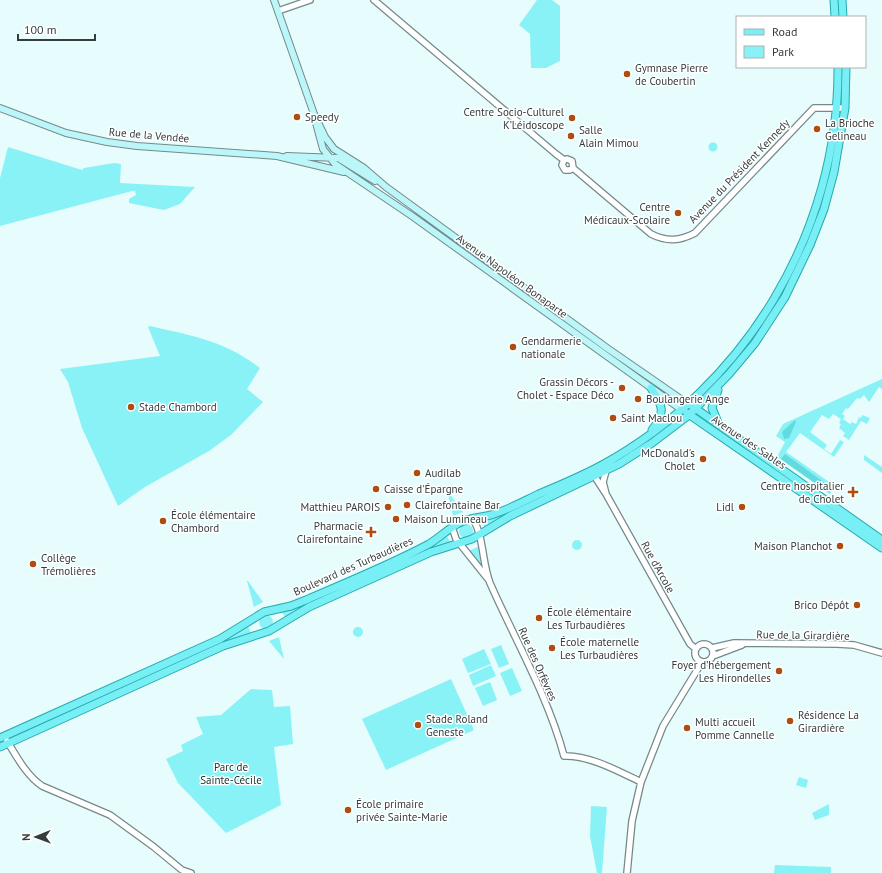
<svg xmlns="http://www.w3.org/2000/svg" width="882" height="873" viewBox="0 0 882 873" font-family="'PT Sans',sans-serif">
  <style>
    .green { fill: #89f2f6 }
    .forest { fill: #61dbe0 }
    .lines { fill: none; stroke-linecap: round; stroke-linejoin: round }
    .tertiary-casing { stroke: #76898a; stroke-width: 8 }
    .secondary-casing { stroke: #76898a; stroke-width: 8 }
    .primary-casing { stroke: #25aaaf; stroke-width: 9 }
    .tertiary { stroke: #fff; stroke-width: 5.5 }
    .secondary { stroke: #bbf7f9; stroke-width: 6 }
    .primary { stroke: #77eff4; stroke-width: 7 }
    .poi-dot { fill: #af4d10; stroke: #fff; stroke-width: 1.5 }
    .labels { text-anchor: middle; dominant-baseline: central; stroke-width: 3; stroke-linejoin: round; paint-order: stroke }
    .poi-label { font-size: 11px; fill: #343c3d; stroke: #fff; text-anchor: start }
    .street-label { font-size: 11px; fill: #343c3d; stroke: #fff }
    .park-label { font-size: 11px; fill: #1a3030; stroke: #fff }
  </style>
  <rect width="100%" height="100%" fill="#e7fcfd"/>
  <!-- green -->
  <path class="green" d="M 537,0 L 552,0 L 560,6 L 560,61 L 546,68 L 531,68 L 530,34 L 519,25 Z
    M708.5 147a4.5 4.5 0 1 1 9 0a4.5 4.5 0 1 1-9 0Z
    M 8,147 L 82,170 L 84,168 L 114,163 L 121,164 L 120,183 L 195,187 L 180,204 L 164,210 L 129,203 L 129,199 L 136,195 L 135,191 L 132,191 L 0,226 L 0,178 Z
    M 150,326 C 193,336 223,340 260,368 L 247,389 L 263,402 L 231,435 L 209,451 L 145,487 L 118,506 L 82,428 L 68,382 L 60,369 L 160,356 L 148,327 Z
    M 882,379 L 882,389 L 879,387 L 869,402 L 864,395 L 860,399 L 857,398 L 848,409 L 846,408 L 842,414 L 845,416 L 843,419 L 850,424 L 852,422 L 856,424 L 859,417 L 861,418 L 862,415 L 870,418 L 867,424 L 861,421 L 849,440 L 843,436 L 845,433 L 839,428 L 841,424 L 839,423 L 841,419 L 833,414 L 829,419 L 822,415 L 810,432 L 827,445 L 824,449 L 831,454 L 840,440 L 844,442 L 834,457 L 800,433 L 786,452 L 835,486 L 830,494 L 777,457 L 785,442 L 776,436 L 783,424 Z
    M 864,455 L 882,467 L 882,473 L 864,460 Z
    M 592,472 L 492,522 L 484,527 L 482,521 L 506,512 Z
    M 449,493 L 463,512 L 453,516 L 448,494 Z
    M459 531a7 7 0 1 1 14 0a7 7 0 1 1-14 0Z
    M 447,536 L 450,542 L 434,547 L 302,607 L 285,617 L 282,612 L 433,545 Z
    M572 545a5 5 0 1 1 10 0a5 5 0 1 1-10 0Z
    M 478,547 L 484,569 L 483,569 L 468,551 Z
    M 247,581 L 248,581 L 263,602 L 254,607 Z
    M259 622a7 7 0 1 1 14 0a7 7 0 1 1-14 0Z
    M 248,626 L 251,633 L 227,641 L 51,721 L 50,719 L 226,639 Z
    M353 632a5 5 0 1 1 10 0a5 5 0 1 1-10 0Z
    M 279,637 L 284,659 L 269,641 Z
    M 501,645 L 509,664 L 499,668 L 491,649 Z
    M 484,649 L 491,664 L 468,673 L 462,659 Z
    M 491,665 L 496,676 L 473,686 L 469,675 Z
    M 512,668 L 522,691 L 510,696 L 500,673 Z
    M 451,679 L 474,730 L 386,770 L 362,719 Z
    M 490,682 L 497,700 L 483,706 L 475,688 Z
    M 251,689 L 272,690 L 274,707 L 290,706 L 293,744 L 274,747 L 281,805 L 226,833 L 178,783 L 166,759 L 183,751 L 181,745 L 203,734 L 196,717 L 221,715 Z
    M 799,777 L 808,780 L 806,788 L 796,785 Z
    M 829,804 L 829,815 L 815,820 L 812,813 Z
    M 591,806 L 607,807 L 602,873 L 597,873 L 590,836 Z
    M 775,865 L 831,867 L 831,873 L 774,873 Z"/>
  <!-- forest -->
  <path class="forest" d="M 795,420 L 796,422 L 789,438 L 784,439 L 782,432 Z
    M 785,454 L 832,488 L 829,493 L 781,459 Z"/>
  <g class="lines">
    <defs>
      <path id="tertiary" d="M 374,0 L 556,154 L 564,160 L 567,159 L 572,161 L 573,168
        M 278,11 L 310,0
        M 564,160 L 562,165 L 565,170 L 570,170 L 573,168
        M 573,168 L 651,234 C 667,242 680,241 695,233 L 814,108 L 845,108
        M 596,473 L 595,477 L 606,494 L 603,482 L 606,471
        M 606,494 L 690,644 L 696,649
        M 473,519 C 484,537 482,563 490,583 C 515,640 548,696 564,756 C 589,755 618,771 641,782
        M 452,527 L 456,539 L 488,579
        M695 653a9 9 0 1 1 18 0a9 9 0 1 1-18 0Z
        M 712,648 L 734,643 L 837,644 L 854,645 L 882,653
        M 713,656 L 742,645
        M 7,741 C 17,757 26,775 42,786 L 110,815 L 154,847 L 182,870 L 191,873
        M 627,873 L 632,821 L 641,782 L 663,726 L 702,662"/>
      <path id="secondary" d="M 274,0 L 314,114 L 325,137 L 334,149 L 364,168 L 386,187 L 607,348 L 688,404
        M 0,108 L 66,133 L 107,142 L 137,146 L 277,156 L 344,172
        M 316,123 L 323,149 L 335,164 L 412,216 L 682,410
        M 287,156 L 338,158 L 375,181"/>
      <path id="primary" d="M 834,0 L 835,17
        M 842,0 L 843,17
        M 651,388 C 663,406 666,412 652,430
        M 718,390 L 712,408 L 719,425
        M 692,406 L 882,540
        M 687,413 L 882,548
        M 0,738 L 220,639 L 264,612 L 291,606 L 306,600 C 347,582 390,565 429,544 C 439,538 448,529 459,523 C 470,517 483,518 494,514 C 510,509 524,501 539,494 C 560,485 582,476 602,465 C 746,386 839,232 838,67
        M 0,747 L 223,646 L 269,631 L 309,607 L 431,552 L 472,539 L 510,516 L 619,464 L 652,443 L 689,415 L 729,374 L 755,343 L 785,297 L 810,245 L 824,209 L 834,172 L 845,108 L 846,67"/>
    </defs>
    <!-- tertiary casing -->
    <use href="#tertiary" class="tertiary-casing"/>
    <!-- secondary casing -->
    <use href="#secondary" class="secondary-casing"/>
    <!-- primary casing -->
    <use href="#primary" class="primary-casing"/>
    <!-- tertiary -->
    <use href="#tertiary" class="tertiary"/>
    <!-- secondary -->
    <use href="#secondary" class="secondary"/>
    <!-- primary -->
    <use href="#primary" class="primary"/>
  </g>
  <!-- markers -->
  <g class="poi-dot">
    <circle cx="627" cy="74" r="4"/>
    <circle cx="297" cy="117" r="4"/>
    <circle cx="572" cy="118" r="4"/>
    <circle cx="817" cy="129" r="4"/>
    <circle cx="571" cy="136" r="4"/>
    <circle cx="678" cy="213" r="4"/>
    <circle cx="513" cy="347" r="4"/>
    <circle cx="622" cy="388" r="4"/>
    <circle cx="638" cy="399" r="4"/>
    <circle cx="131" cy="407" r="4"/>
    <circle cx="613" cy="418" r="4"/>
    <circle cx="703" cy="459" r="4"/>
    <circle cx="417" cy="473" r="4"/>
    <circle cx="376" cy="489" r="4"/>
    <path d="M851 486h4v4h4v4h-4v4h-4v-4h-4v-4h4z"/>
    <circle cx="407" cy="505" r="4"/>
    <circle cx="388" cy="507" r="4"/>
    <circle cx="742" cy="507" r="4"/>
    <circle cx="396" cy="519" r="4"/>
    <circle cx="163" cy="521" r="4"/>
    <path d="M369 526h4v4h4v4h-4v4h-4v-4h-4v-4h4z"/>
    <circle cx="840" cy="546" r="4"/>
    <circle cx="33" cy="564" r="4"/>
    <circle cx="857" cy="605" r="4"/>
    <circle cx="539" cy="618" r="4"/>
    <circle cx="552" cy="648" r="4"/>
    <circle cx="779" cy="671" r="4"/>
    <circle cx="790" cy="721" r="4"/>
    <circle cx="418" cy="725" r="4"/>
    <circle cx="687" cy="728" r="4"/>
    <circle cx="348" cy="810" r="4"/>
  </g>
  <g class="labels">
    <!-- poi labels -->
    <g class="poi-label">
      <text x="635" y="68">Gymnase Pierre<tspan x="635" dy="13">de Coubertin</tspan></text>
      <text x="564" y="112" text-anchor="end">Centre Socio-Culturel<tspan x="564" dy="13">K’Léidoscope</tspan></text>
      <text x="305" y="117">Speedy</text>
      <text x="825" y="123">La Brioche<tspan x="825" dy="13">Gelineau</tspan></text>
      <text x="579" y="130">Salle<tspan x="579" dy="13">Alain Mimou</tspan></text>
      <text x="670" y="207" text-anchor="end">Centre<tspan x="670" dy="13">Médicaux-Scolaire</tspan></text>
      <text x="521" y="341">Gendarmerie<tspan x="521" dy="13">nationale</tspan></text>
      <text x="614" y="382" text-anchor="end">Grassin Décors -<tspan x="614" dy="13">Cholet - Espace Déco</tspan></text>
      <text x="646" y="399">Boulangerie Ange</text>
      <text x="139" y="407">Stade Chambord</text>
      <text x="621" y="418">Saint Maclou</text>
      <text x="695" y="453" text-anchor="end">McDonald's<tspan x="695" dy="13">Cholet</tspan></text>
      <text x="425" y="473">Audilab</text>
      <text x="844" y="486" text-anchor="end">Centre hospitalier<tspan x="844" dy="13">de Cholet</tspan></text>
      <text x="384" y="489">Caisse d'Épargne</text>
      <text x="415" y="505">Clairefontaine Bar</text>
      <text x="380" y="507" text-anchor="end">Matthieu PAROIS</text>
      <text x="734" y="507" text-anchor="end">Lidl</text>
      <text x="171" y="515">École élémentaire<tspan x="171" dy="13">Chambord</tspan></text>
      <text x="404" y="519">Maison Lumineau</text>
      <text x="363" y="526" text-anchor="end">Pharmacie<tspan x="363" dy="13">Clairefontaine</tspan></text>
      <text x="832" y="546" text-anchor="end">Maison Planchot</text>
      <text x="41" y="558">Collège<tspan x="41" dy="13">Trémolières</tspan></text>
      <text x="849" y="605" text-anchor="end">Brico Dépôt</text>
      <text x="547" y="612">École élémentaire<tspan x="547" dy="13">Les Turbaudières</tspan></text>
      <text x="560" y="642">École maternelle<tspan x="560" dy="13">Les Turbaudières</tspan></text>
      <text x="771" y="665" text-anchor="end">Foyer d’hébergement<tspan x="771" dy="13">Les Hirondelles</tspan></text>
      <text x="798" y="715">Résidence La<tspan x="798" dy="13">Girardière</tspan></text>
      <text x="426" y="719">Stade Roland<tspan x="426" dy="13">Geneste</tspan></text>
      <text x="695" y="722">Multi accueil<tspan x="695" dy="13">Pomme Cannelle</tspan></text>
      <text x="356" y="804">École primaire<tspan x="356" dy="13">privée Sainte-Marie</tspan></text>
    </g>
    <!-- street labels -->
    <g class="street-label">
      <text transform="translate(149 135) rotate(5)">Rue de la Vendée</text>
      <text transform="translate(739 171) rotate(-46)">Avenue du Président Kennedy</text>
      <text transform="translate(512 276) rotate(36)">Avenue Napoléon Bonaparte</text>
      <text transform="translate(749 442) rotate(34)">Avenue des Sables</text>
      <text transform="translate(353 566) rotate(-24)">Boulevard des Turbaudières</text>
      <text transform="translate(658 567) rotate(61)">Rue d’Arcole</text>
      <text transform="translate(803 635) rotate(1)">Rue de la Girardière</text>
      <text transform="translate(538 664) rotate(66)">Rue des Orfèvres</text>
    </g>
    <!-- park labels -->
    <g class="park-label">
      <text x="231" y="767">Parc de<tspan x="231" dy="13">Sainte-Cécile</tspan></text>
    </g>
  </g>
  <!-- legend -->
  <rect x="736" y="16" width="130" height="52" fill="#ffffff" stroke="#aeb1b1"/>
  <rect x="744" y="29" width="20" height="6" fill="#77eff4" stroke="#aeb1b1"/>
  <text x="772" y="36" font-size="12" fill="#343c3d">Road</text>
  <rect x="744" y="46" width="20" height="12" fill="#89f2f6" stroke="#aeb1b1"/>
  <text x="772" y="56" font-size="12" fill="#343c3d">Park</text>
  <!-- north arrow -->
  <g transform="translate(36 837) rotate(269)" stroke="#ffffff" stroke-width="3" paint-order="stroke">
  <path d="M0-3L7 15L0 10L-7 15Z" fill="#343c3d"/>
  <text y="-6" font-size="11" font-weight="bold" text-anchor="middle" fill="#343c3d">N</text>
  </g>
  <!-- scale -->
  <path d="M18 34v6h77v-6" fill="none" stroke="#343c3d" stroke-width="2"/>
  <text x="24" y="34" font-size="12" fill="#343c3d" stroke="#ffffff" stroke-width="3" paint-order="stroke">100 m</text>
</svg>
